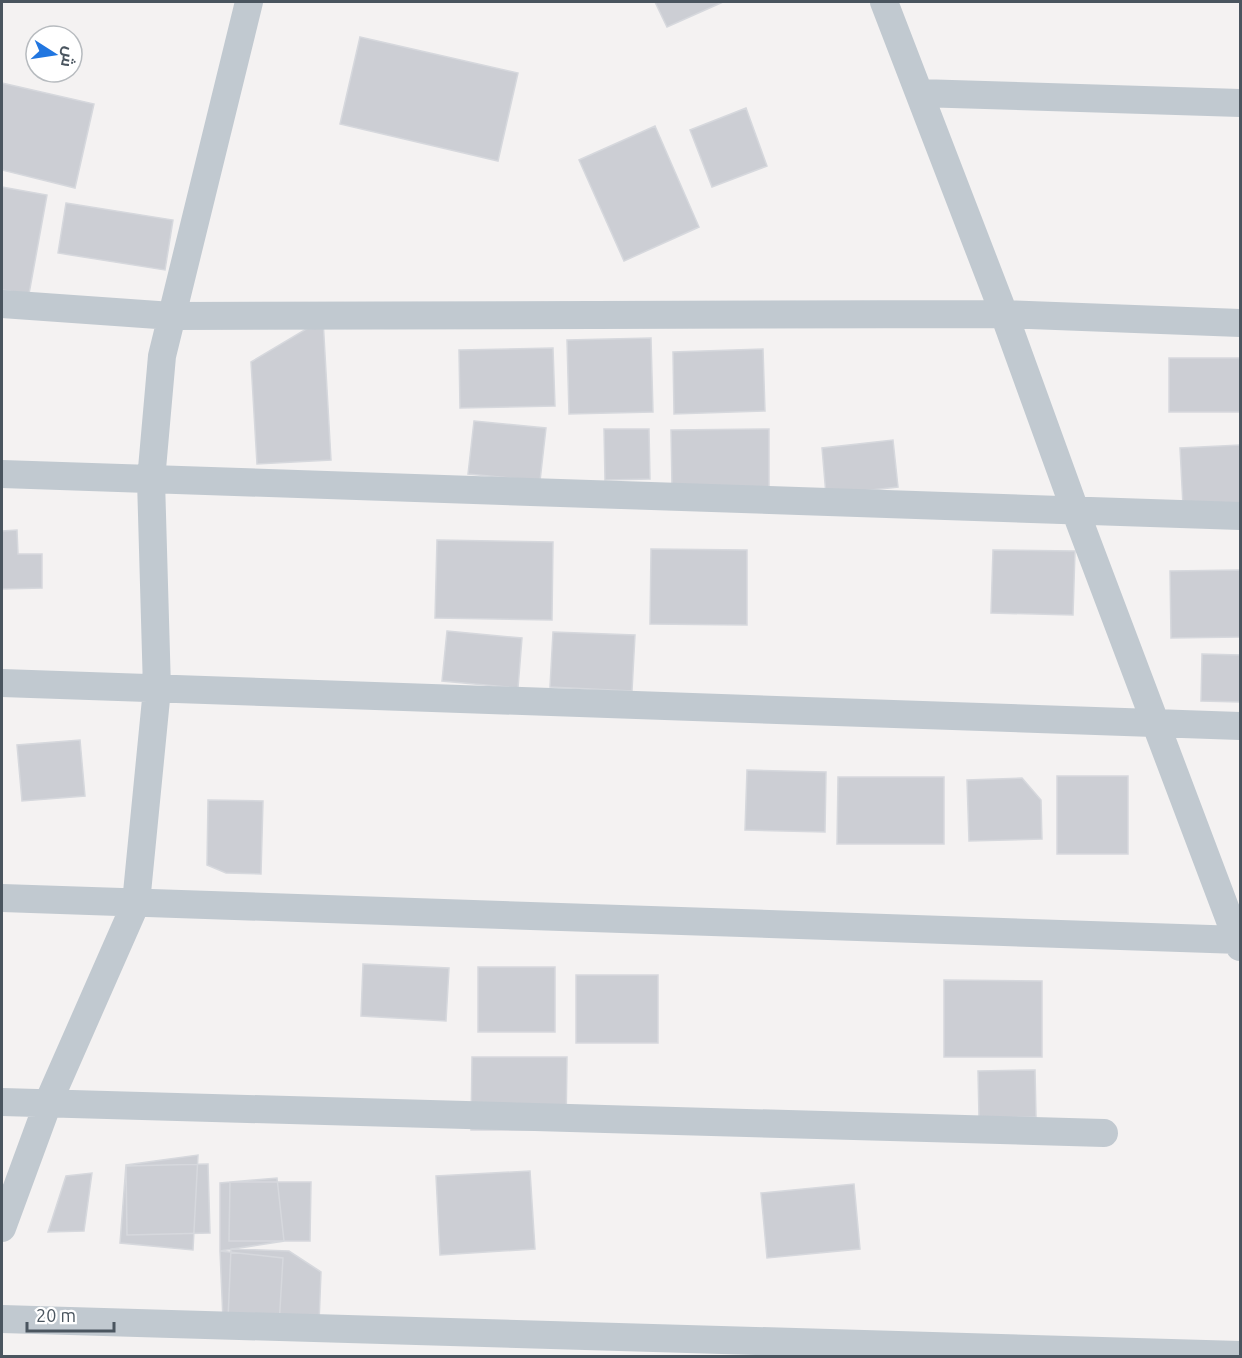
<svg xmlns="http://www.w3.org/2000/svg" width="1242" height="1358" viewBox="0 0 1242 1358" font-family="Ubuntu,Cairo,sans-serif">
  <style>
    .building { fill: #ccced4; stroke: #d6d8dd; stroke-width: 1.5 }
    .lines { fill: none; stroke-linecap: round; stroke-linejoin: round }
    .minor { stroke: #c1c9d0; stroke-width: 28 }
  </style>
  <rect width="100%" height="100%" fill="#f4f2f2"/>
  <!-- building -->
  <path class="building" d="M 655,2 L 723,2 L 667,27 Z
    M 360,37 L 518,73 L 498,161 L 340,124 Z
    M 2,83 L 94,104 L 75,188 L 2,170 Z
    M 746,108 L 767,166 L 712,187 L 690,130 Z
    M 655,126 L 699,227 L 624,261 L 579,160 Z
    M 2,187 L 47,195 L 29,294 L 2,290 Z
    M 66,203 L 173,220 L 165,270 L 58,253 Z
    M 323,319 L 331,460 L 257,464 L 251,362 Z
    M 651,338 L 653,412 L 569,414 L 567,340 Z
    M 553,348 L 555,406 L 460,408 L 459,350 Z
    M 763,349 L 765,411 L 674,414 L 673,352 Z
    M 1169,358 L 1240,358 L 1240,412 L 1169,412 Z
    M 474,421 L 546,428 L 540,481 L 468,474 Z
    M 604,429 L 649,429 L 650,479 L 605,480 Z
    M 769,429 L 769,488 L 672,488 L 671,430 Z
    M 893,440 L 898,487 L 826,495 L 822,448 Z
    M 1240,445 L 1240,503 L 1183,506 L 1180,448 Z
    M 17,530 L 18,554 L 42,554 L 42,588 L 2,589 L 2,531 Z
    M 437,540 L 553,542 L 552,620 L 435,618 Z
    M 651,549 L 747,550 L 747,625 L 650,624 Z
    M 993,550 L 1075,551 L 1073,615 L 991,613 Z
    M 1240,570 L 1240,637 L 1171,638 L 1170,571 Z
    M 447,631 L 522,638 L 518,688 L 442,681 Z
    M 553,632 L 635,635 L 632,691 L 550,687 Z
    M 1202,654 L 1240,655 L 1240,702 L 1201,701 Z
    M 80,740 L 85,796 L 22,801 L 17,745 Z
    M 747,770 L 826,772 L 825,832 L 745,830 Z
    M 1057,776 L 1128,776 L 1128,854 L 1057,854 Z
    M 838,777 L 944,777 L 944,844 L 837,844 Z
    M 1022,778 L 1041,800 L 1042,839 L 969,841 L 967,780 Z
    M 208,800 L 263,801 L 261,874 L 226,873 L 207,865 Z
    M 363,964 L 449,968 L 446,1021 L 361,1016 Z
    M 478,967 L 555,967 L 555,1032 L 478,1032 Z
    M 576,975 L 658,975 L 658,1043 L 576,1043 Z
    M 944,980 L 1042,981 L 1042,1057 L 944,1057 Z
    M 472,1057 L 567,1057 L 566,1130 L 471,1130 Z
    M 1035,1070 L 1036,1117 L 979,1118 L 978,1071 Z
    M 198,1155 L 193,1250 L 120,1243 L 126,1165 Z
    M 208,1164 L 210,1233 L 127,1235 L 126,1166 Z
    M 530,1171 L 535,1249 L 440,1255 L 436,1176 Z
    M 92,1173 L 84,1231 L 48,1232 L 66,1176 Z
    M 277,1178 L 284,1241 L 220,1251 L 220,1183 Z
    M 230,1182 L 311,1182 L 310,1241 L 229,1241 Z
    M 854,1184 L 860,1249 L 767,1258 L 761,1193 Z
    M 231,1249 L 289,1251 L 321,1272 L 319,1323 L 228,1319 Z
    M 220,1251 L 283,1258 L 279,1326 L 223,1320 Z"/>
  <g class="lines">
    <!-- minor -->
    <path class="minor" d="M 884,2 L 1004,314 L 1075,510 L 1240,947
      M 919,93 L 1240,103
      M 2,304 L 172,316 L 1004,314 L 1240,323
      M 2,474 L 1240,516
      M 2,683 L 1240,726
      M 2,898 L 1240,940
      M 2,1102 L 1104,1133
      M 2,1228 L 48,1103 L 136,903 L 157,689 L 151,480 L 162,356 L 249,2
      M 2,1319 L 1240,1355"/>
  </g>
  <!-- border -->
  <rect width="1242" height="1358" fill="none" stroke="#4a555f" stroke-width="6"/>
  <!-- north arrow -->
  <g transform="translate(54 54) rotate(102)"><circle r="28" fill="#ffffff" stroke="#b7bbbf" stroke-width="1.5"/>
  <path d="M0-4.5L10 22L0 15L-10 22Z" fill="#2176e0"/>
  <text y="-9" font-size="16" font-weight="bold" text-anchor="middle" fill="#4a555f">ش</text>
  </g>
  <!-- scale -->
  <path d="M27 1322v9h87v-9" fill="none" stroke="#4a555f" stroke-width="3"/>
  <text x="36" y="1322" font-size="18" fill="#4a555f" stroke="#ffffff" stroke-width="4.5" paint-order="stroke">20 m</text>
</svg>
